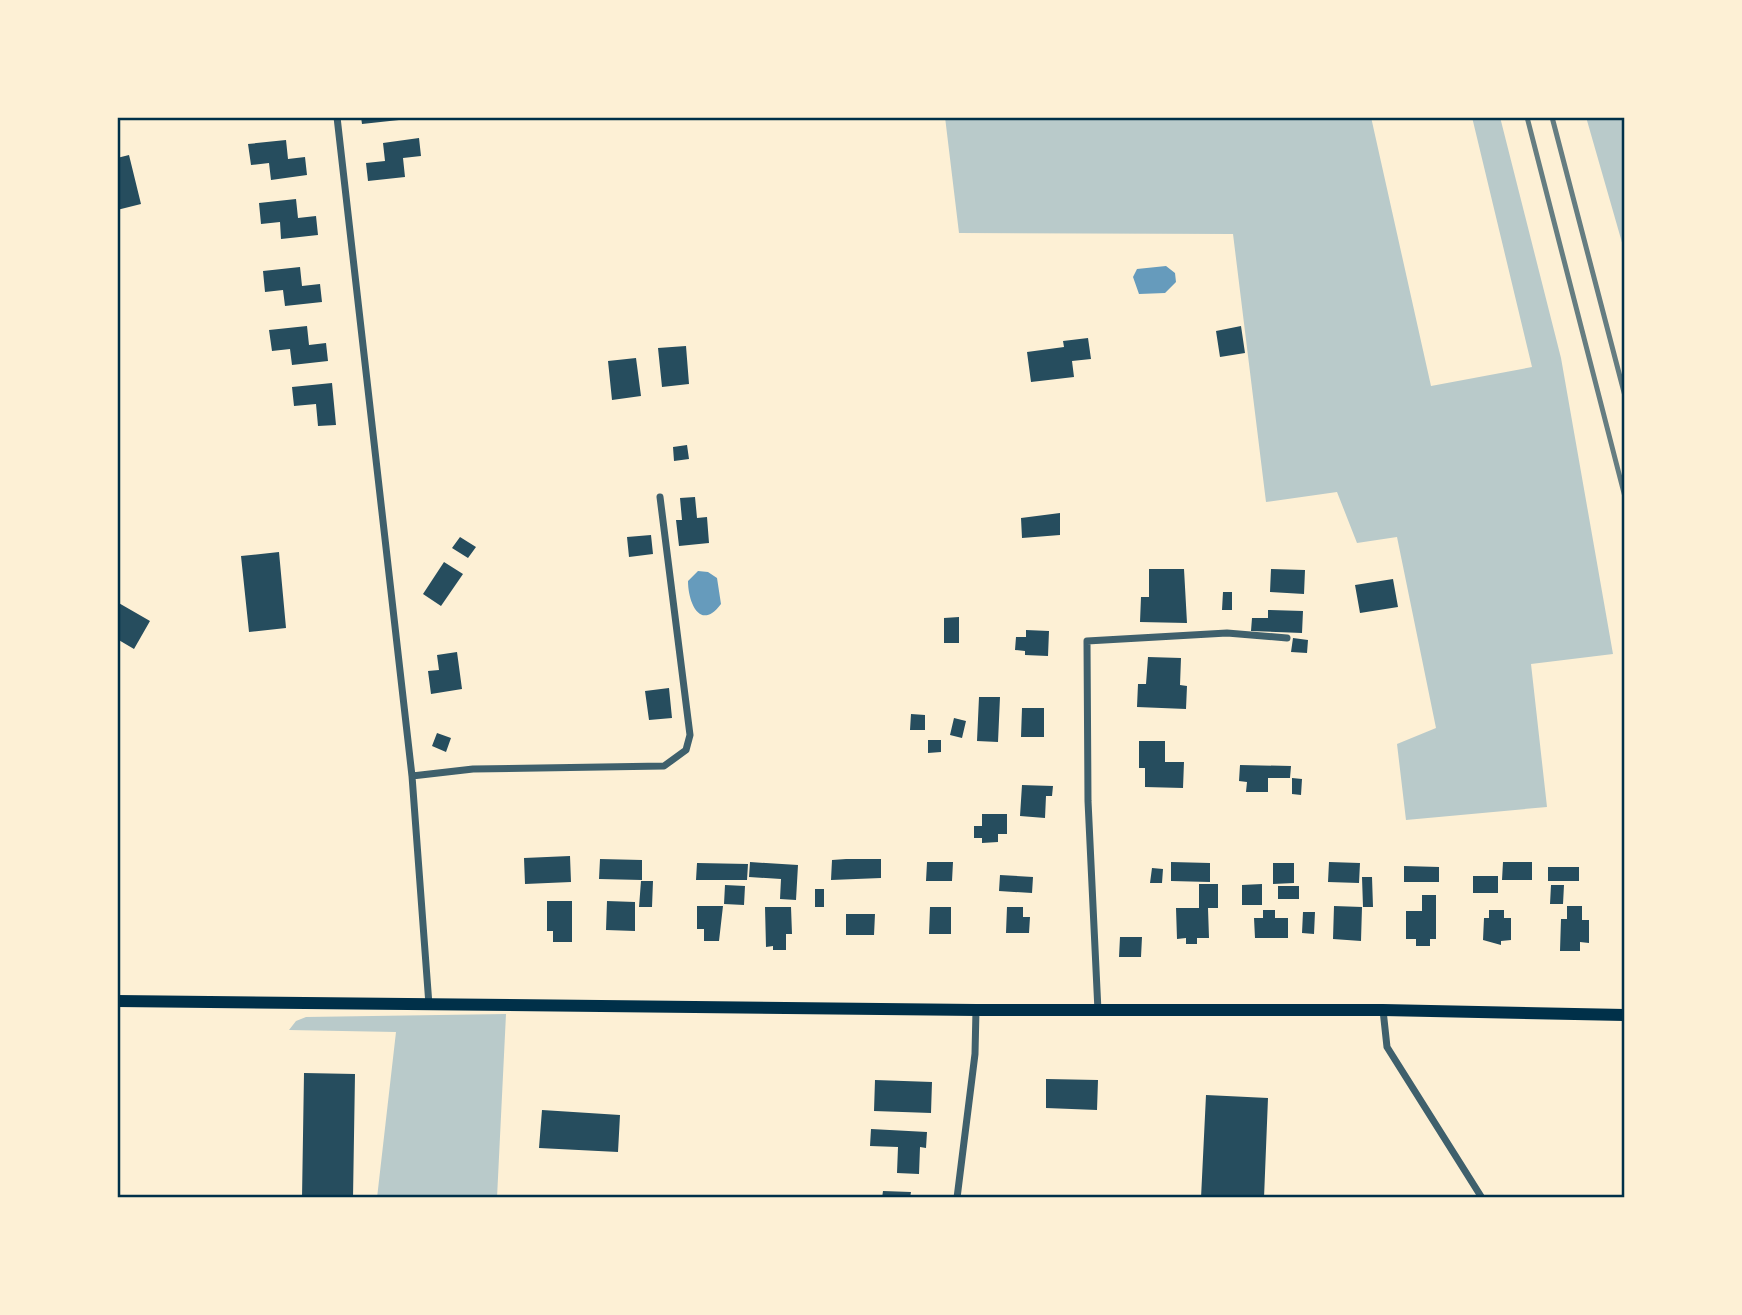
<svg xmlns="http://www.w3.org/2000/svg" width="1742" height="1315" viewBox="0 0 1742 1315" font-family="Roboto,sans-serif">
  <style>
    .green { fill: #b9caca }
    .water { fill: #669bbc }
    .building { fill: #264d5e }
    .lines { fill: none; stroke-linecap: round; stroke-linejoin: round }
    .minor { stroke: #3f606c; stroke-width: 7 }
    .secondary { stroke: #003049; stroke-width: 12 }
    .rail { stroke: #657d81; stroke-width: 5 }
    .neatline { fill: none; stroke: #003049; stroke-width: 2.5 }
  </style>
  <rect width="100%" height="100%" fill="#fdf0d5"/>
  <!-- green -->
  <path class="green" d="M 945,117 L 1371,117 L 1431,386 L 1532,367 L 1472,117 L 1500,117 L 1561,358 L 1613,654 L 1531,664 L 1547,807 L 1406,820 L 1397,744 L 1436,728 L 1397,537 L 1357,543 L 1337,492 L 1266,502 L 1233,234 L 959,233 Z
    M 1586,117 L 1625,117 L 1625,253 Z
    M 506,1014 L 497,1198 L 377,1198 L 396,1032 L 289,1030 L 296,1021 L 306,1017 Z"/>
  <!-- water -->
  <path class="water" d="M 1166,266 L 1175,273 L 1176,282 L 1165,293 L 1139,294 L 1133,277 L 1137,269 Z
    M 698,571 L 708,572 L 717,578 L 721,604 C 700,632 688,602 688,581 Z"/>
  <!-- building -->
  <path class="building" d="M 361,117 L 398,117 L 399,120 L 362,124 Z
    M 419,138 L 421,156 L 403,158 L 405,177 L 368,181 L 366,163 L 385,161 L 383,143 Z
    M 286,140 L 288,159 L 305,157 L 307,175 L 271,180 L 269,163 L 251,165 L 248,144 Z
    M 129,155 L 141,204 L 117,210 L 117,158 Z
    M 296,199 L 298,218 L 316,216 L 318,235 L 281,239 L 280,222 L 261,224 L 259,203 Z
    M 300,267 L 302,286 L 320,284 L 322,302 L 285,306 L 283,290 L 265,292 L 263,271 Z
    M 307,326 L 309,345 L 326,343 L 328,361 L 292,365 L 290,349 L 272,351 L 269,330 Z
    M 1241,326 L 1245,353 L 1220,357 L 1216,331 Z
    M 1088,338 L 1091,359 L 1072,361 L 1074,377 L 1031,382 L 1027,352 L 1064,347 L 1063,341 Z
    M 686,346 L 689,384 L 662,387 L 658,348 Z
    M 636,358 L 641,396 L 612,400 L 608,361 Z
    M 332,383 L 336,425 L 318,426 L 316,404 L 294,406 L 292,387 Z
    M 687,445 L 689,459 L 674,461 L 673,447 Z
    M 695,497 L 697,518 L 707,517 L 709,543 L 679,546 L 676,520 L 682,520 L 680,498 Z
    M 1060,513 L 1060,535 L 1022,538 L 1021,518 Z
    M 651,535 L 653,554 L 629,557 L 627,537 Z
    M 460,537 L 476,547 L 468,558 L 452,548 Z
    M 279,552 L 286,628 L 249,632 L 241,556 Z
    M 444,562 L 463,574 L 441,606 L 423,594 Z
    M 1149,569 L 1184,569 L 1187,623 L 1140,622 L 1141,597 L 1149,597 Z
    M 1271,569 L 1305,570 L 1304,594 L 1270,592 Z
    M 1393,579 L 1398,607 L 1360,613 L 1355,585 Z
    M 1223,592 L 1232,592 L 1232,610 L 1222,610 Z
    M 117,602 L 150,621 L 134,649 L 117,639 Z
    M 1268,610 L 1303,611 L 1302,633 L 1251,631 L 1252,618 L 1268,618 Z
    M 959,617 L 959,643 L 944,643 L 944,618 Z
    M 1026,630 L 1049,631 L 1048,656 L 1025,655 L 1025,651 L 1015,650 L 1016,637 L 1026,637 Z
    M 1293,638 L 1308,640 L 1307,653 L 1291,652 Z
    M 457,652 L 462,689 L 431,694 L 428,671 L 439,670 L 437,655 Z
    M 1148,657 L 1181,658 L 1180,685 L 1187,686 L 1186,709 L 1137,707 L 1138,684 L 1146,684 Z
    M 669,688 L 672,718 L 649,720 L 645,691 Z
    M 979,697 L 1000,697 L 998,742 L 977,741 Z
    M 1022,708 L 1044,708 L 1044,737 L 1021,737 Z
    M 911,714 L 925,715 L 925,730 L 910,730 Z
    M 954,718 L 966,721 L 962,738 L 950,735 Z
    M 437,733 L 451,738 L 446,752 L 432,746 Z
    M 928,740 L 941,740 L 941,752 L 928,753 Z
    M 1139,741 L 1165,741 L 1165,762 L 1184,762 L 1183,788 L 1145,787 L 1145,768 L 1139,768 Z
    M 1240,765 L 1291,766 L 1290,778 L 1268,778 L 1268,792 L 1246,792 L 1247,782 L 1239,781 Z
    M 1292,778 L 1302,779 L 1301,795 L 1292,794 Z
    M 1022,785 L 1053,786 L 1052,796 L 1046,796 L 1045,818 L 1020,816 Z
    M 982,814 L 1007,814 L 1007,834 L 998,834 L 998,842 L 982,843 L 982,838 L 974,838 L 974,826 L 982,826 Z
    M 570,856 L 571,882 L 525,884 L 524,858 Z
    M 600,859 L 642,860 L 642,880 L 599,879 Z
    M 846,859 L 881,859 L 881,878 L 831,880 L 832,860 Z
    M 750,862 L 798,865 L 796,900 L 780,899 L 781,879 L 749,877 Z
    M 927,862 L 953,862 L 952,881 L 926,881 Z
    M 1171,862 L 1210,863 L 1210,882 L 1171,881 Z
    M 1329,862 L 1360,863 L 1359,883 L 1328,882 Z
    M 1503,862 L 1532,862 L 1532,880 L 1502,880 Z
    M 697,863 L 748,864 L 747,880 L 696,880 Z
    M 1273,863 L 1294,863 L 1294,883 L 1273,884 Z
    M 1404,866 L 1439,867 L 1439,882 L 1404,882 Z
    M 1548,867 L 1579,867 L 1579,881 L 1548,881 Z
    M 1152,868 L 1163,869 L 1162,883 L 1150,883 Z
    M 1000,875 L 1033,877 L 1032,893 L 999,891 Z
    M 1473,876 L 1498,876 L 1498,893 L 1473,893 Z
    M 1362,877 L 1372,877 L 1373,907 L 1363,907 Z
    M 641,881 L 653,881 L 652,907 L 639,907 Z
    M 1199,884 L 1218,884 L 1218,908 L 1208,908 L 1209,938 L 1197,938 L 1197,944 L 1186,944 L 1186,938 L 1177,939 L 1176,908 L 1199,908 Z
    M 1262,884 L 1262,905 L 1242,905 L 1242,885 Z
    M 725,885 L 745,886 L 744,905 L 724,904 Z
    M 1551,885 L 1564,885 L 1563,904 L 1550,904 Z
    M 1278,886 L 1299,886 L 1299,899 L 1278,899 Z
    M 815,889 L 824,889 L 824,907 L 815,907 Z
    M 1422,895 L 1436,895 L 1436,939 L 1430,939 L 1430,946 L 1416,946 L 1416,939 L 1406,939 L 1406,911 L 1422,911 Z
    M 547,901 L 572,901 L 572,942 L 553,942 L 553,931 L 547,931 Z
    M 607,901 L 635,902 L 635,931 L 606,930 Z
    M 697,906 L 723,906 L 719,941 L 704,941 L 704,929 L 697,929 Z
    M 1334,906 L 1362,907 L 1361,941 L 1333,939 Z
    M 1567,906 L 1582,906 L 1582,920 L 1589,920 L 1589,943 L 1580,942 L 1580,951 L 1560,951 L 1561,919 L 1567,919 Z
    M 765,907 L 791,907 L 792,934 L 786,934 L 786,950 L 773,950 L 773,946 L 766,947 Z
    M 930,907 L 951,907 L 951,934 L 929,934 Z
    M 1007,907 L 1023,907 L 1023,917 L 1030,917 L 1029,933 L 1006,933 Z
    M 1263,910 L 1275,910 L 1275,918 L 1288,918 L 1288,938 L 1255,938 L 1254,918 L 1263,918 Z
    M 1489,910 L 1504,910 L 1504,918 L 1511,918 L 1511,940 L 1501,941 L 1501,945 L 1483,940 L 1484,918 L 1489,918 Z
    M 1303,912 L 1315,912 L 1314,934 L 1302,933 Z
    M 846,914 L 875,914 L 874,935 L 846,935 Z
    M 1120,937 L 1142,937 L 1141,957 L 1119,957 Z
    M 304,1073 L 355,1074 L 353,1198 L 302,1198 Z
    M 1046,1079 L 1098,1080 L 1097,1110 L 1046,1108 Z
    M 875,1080 L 932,1082 L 931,1113 L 874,1111 Z
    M 1206,1095 L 1268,1098 L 1264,1198 L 1201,1198 Z
    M 542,1110 L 620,1115 L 618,1152 L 539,1148 Z
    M 871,1129 L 927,1132 L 926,1148 L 920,1147 L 919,1174 L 897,1173 L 898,1147 L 870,1146 Z
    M 883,1191 L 911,1192 L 910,1198 L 882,1198 Z"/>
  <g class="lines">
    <!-- minor -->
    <path class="minor" d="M 337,117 L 412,776 L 429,1005
      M 412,776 L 473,769 L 664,766 L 686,750 L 690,735 L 660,497
      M 1383,1010 L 1387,1047 L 1482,1198
      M 1098,1011 L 1088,801 L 1087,641 L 1227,633 L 1287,638
      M 957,1198 L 975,1054 L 976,1010"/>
    <!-- secondary -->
    <path class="secondary" d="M 117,1001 L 976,1010 L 1383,1010 L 1625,1015"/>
    <!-- rail -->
    <path class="rail" d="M 1527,117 L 1625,497
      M 1552,117 L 1625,396"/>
  </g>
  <!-- border -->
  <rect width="1742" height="1315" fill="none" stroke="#fdf0d5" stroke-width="238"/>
  <rect x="119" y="119" width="1504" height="1077" class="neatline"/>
</svg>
